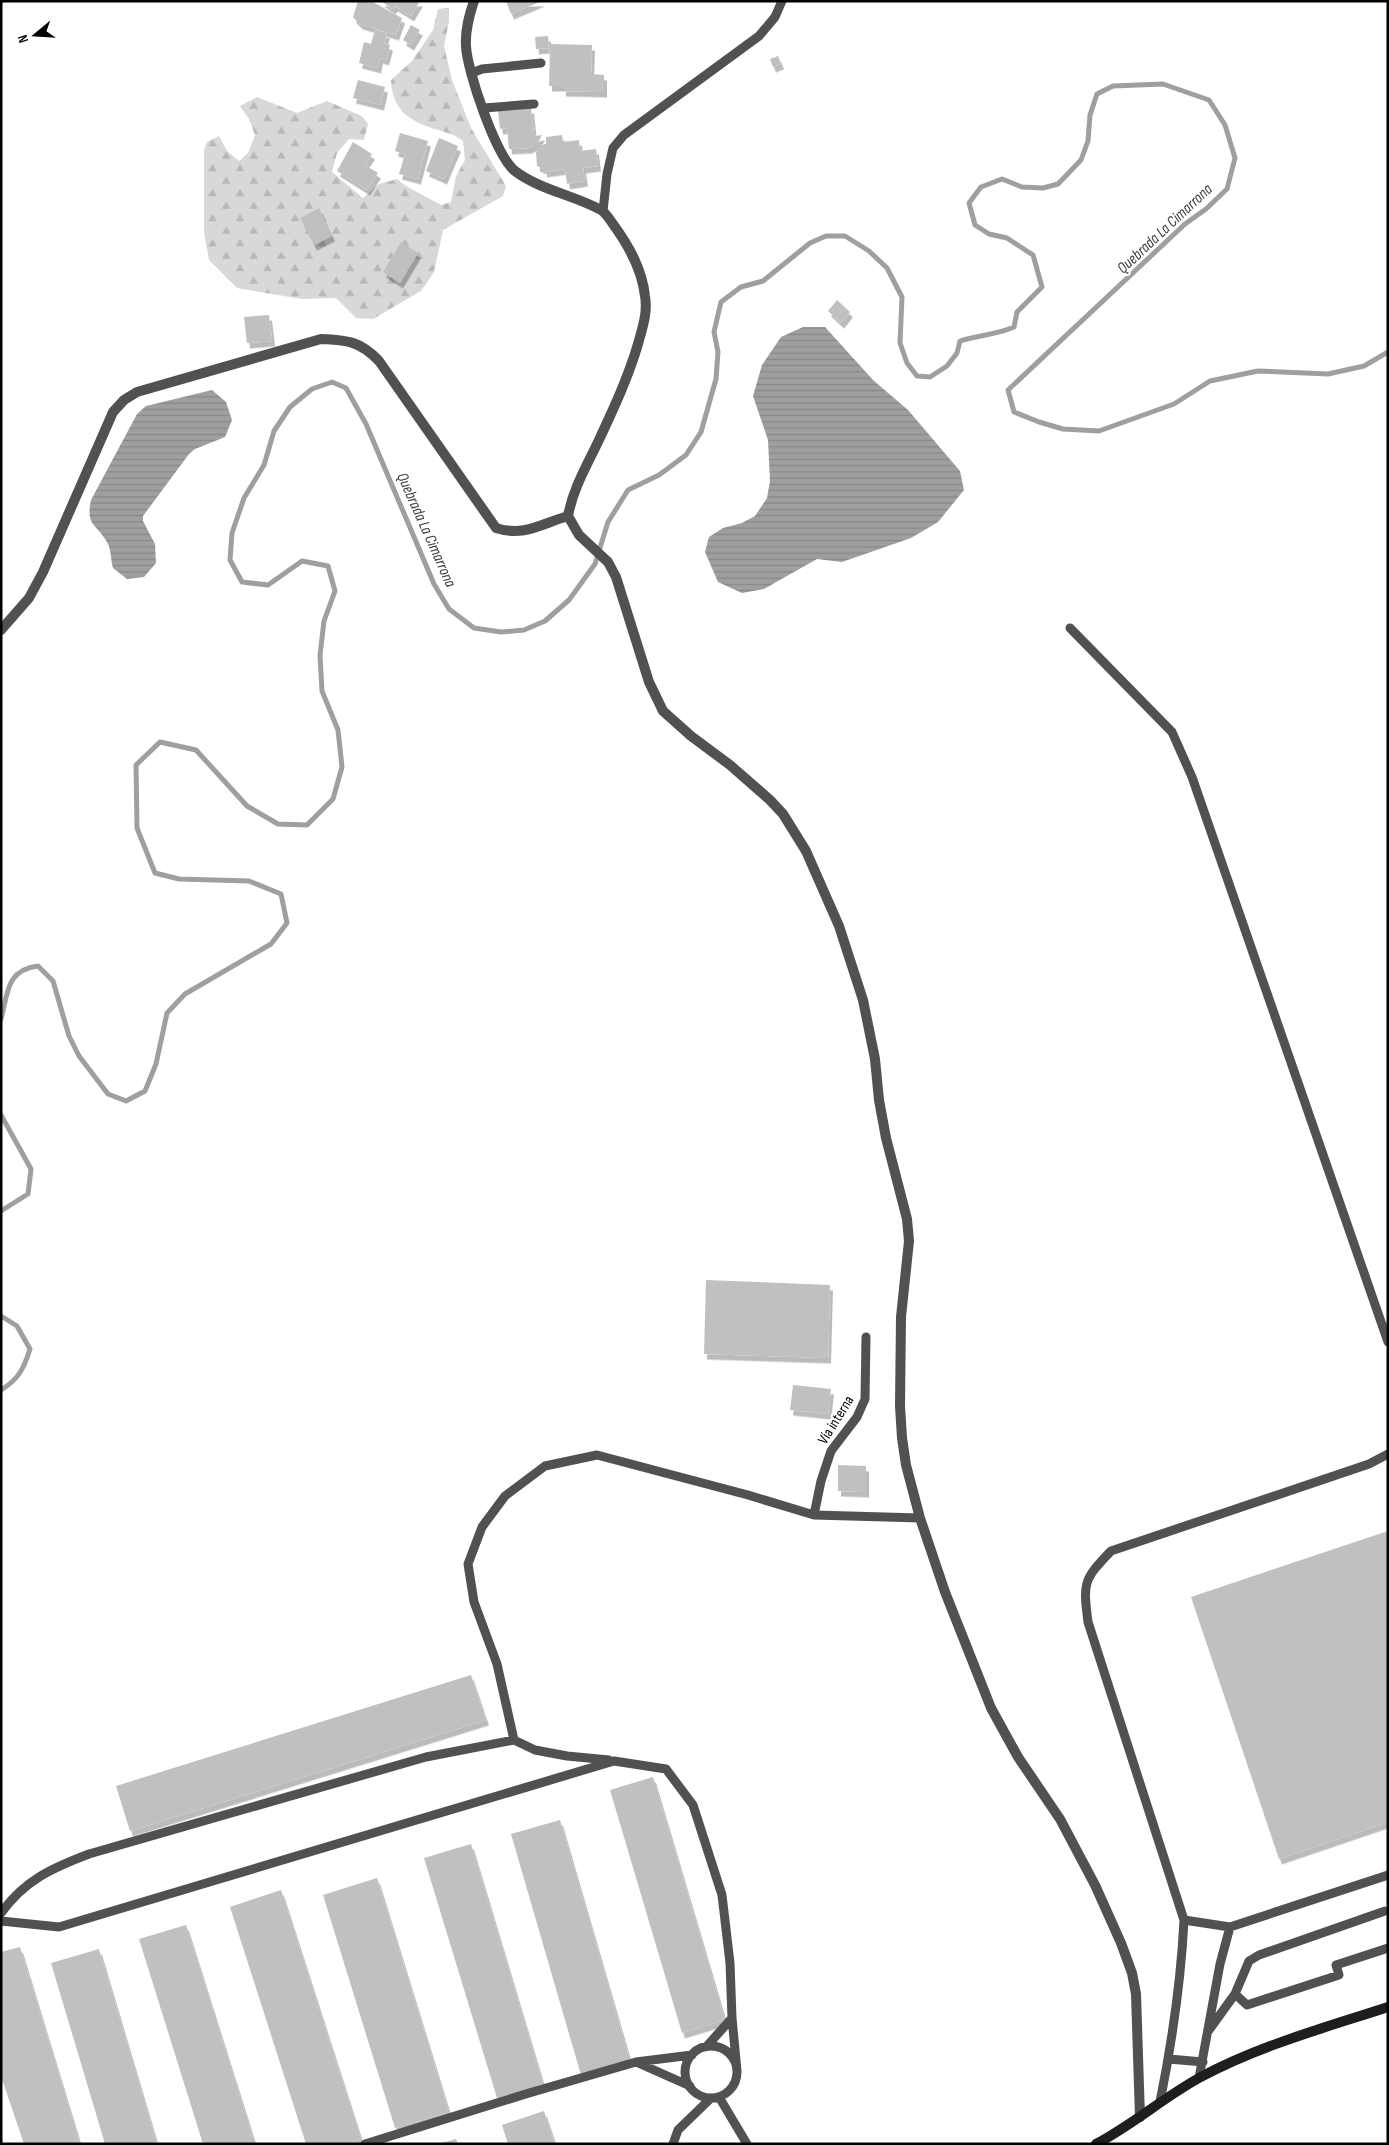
<svg xmlns="http://www.w3.org/2000/svg" width="1389" height="2145" viewBox="0 0 1389 2145" font-family="'Sofia Sans Condensed',sans-serif">
  <style>
    .forest { fill: url(#forest-firs) }
    .water { fill: url(#water-rules) }
    .lines { fill: none; stroke-linecap: round; stroke-linejoin: round }
    .stream { stroke: #9f9f9f; stroke-width: 5 }
    .building { fill: #c0c0c0; filter: url(#shadow) }
    .service { stroke: #515151; stroke-width: 9 }
    .minor { stroke: #515151; stroke-width: 10 }
    .secondary { stroke: #1e1e1e; stroke-width: 10 }
    .labels { text-anchor: middle; dominant-baseline: central; stroke-width: 4.5; stroke-linejoin: round; paint-order: stroke }
    .street-label { font-size: 15px; fill: #000; stroke: #fff }
    .water-label { font-size: 16px; font-style: italic; fill: #404040; stroke: #fff }
  </style>
  <defs>
    <pattern id="forest-firs" width="22" height="20" patternUnits="userSpaceOnUse" patternTransform="scale(1.25)"><rect width="22" height="20" fill="#d8d8d8"/><path d="M5 1l3.5 6h-7zM16 11l3.5 6h-7z" fill="#b8b8b8"/></pattern>
    <pattern id="water-rules" width="6" height="5" patternUnits="userSpaceOnUse" patternTransform="scale(1.25)"><rect width="6" height="5" fill="#9f9f9f"/><path d="M0 2.5h6" fill="none" stroke="#878787"/></pattern>
    <filter id="shadow"><feDropShadow dx="3" dy="5.5" stdDeviation="0" flood-color="#0004"/></filter>
  </defs>
  <rect width="100%" height="100%" fill="#fff"/>
  <!-- forest -->
  <path class="forest" d="M 449,8 L 449,22 L 444,46 L 452,80 L 471,128 L 506,186 L 503,196 L 443,230 L 434,272 L 421,291 L 373,319 L 356,318 L 336,298 L 302,299 L 237,288 L 209,260 L 204,233 L 204,150 L 207,142 L 219,136 L 227,151 L 239,161 L 248,153 L 255,135 L 249,119 L 240,106 L 257,97 L 297,113 L 327,101 L 362,116 L 368,124 L 364,140 L 349,139 L 337,153 L 332,172 L 363,198 L 379,184 L 397,179 C 410,190 426,196 441,205 L 451,202 L 456,176 L 465,160 L 463,141 C 452,133 450,134 438,130 C 411,122 392,111 391,80 L 412,61 L 433,30 L 438,9 Z"/>
  <!-- water -->
  <path class="water" d="M 803,327 L 825,327 L 873,380 L 908,410 L 960,471 L 964,490 L 938,522 L 911,538 L 842,562 L 817,559 L 764,589 L 742,593 L 718,582 L 705,552 L 709,537 L 723,528 L 742,523 L 755,516 L 767,498 L 770,481 L 768,440 L 753,396 L 762,365 L 781,337 Z
    M 212,390 L 226,402 L 232,420 L 225,437 L 195,449 L 189,454 L 143,516 L 143,521 L 155,544 L 156,563 L 144,577 L 127,579 L 113,568 C 111,561 111,550 108,544 C 98,524 85,527 91,500 L 137,414 L 146,406 Z"/>
  <g class="lines">
    <!-- stream -->
    <path class="stream" d="M 1,1019 C 8,993 6,970 38,966 L 53,981 L 69,1036 L 79,1056 L 108,1094 L 126,1101 L 145,1091 L 156,1064 L 167,1013 L 185,994 L 271,944 L 287,923 L 281,894 L 249,881 L 179,879 L 155,873 L 137,828 L 136,765 L 160,742 L 196,750 L 247,806 L 278,824 L 307,825 L 333,799 L 342,767 L 338,730 L 322,691 L 320,655 L 324,621 L 335,591 L 328,566 L 302,561 L 268,585 L 242,582 L 230,560 L 232,533 L 244,498 L 264,465 L 274,431 L 290,407 L 312,389 L 332,382 L 346,388 L 366,424 L 434,584 L 449,609 L 474,628 L 501,632 L 524,630 L 545,621 L 569,600 L 595,564 L 608,522 L 628,490 L 659,475 L 686,455 L 701,432 L 716,379 L 718,352 L 714,332 L 721,302 L 741,287 L 763,281 L 810,243 L 826,236 L 845,236 L 869,251 L 887,268 L 902,297 L 900,343 L 907,363 L 917,376 L 930,377 L 947,366 L 957,353 L 960,341 C 978,335 996,335 1014,327 L 1017,312 L 1042,287 L 1033,255 L 1007,238 L 989,234 L 975,225 L 969,203 L 981,187 L 1002,179 L 1022,187 L 1043,188 L 1058,184 L 1081,160 L 1088,141 L 1090,115 L 1097,94 L 1113,86 L 1163,84 L 1209,100 L 1225,125 L 1235,158 L 1227,189 L 1206,209 L 1185,224 L 1008,390 L 1014,412 L 1039,422 L 1063,429 L 1099,431 L 1174,404 L 1210,381 L 1258,371 L 1328,374 L 1364,366 L 1388,352
      M 1,1115 L 31,1169 L 28,1194 L 1,1211
      M 1,1316 L 17,1326 L 30,1349 C 24,1368 19,1379 1,1390"/>
  </g>
  <!-- building -->
  <path class="building" d="M 358,1 L 371,1 L 402,18 L 396,35 L 360,24 L 353,17 Z
    M 381,1 L 420,1 L 411,16 L 395,6 L 392,9 Z
    M 506,1 L 542,1 L 511,14 Z
    M 411,25 L 420,30 L 411,45 L 403,40 Z
    M 375,30 L 387,33 L 384,43 L 390,45 L 386,60 L 380,58 L 378,68 L 359,63 L 364,42 L 371,44 Z
    M 548,36 L 549,48 L 536,49 L 535,37 Z
    M 550,44 L 592,45 L 591,74 L 604,75 L 604,92 L 563,91 L 563,86 L 549,86 Z
    M 778,56 L 781,64 L 773,67 L 770,59 Z
    M 358,80 L 385,87 L 381,105 L 353,98 Z
    M 531,108 L 534,136 L 542,135 L 537,144 L 529,148 L 509,149 L 507,128 L 500,129 L 498,111 Z
    M 400,133 L 428,141 L 418,179 L 399,174 L 405,154 L 395,151 Z
    M 562,135 L 563,142 L 579,140 L 580,151 L 596,149 L 598,166 L 583,168 L 585,181 L 567,184 L 565,169 L 544,172 L 544,169 L 537,166 L 536,152 L 540,148 L 540,145 L 546,144 L 546,137 Z
    M 439,138 L 458,146 L 444,179 L 426,171 Z
    M 353,142 L 372,154 L 365,165 L 378,173 L 367,190 L 337,171 Z
    M 319,208 L 332,236 L 314,245 L 300,218 Z
    M 401,242 L 418,253 L 400,283 L 383,272 Z
    M 837,300 L 850,312 L 841,323 L 828,311 Z
    M 269,315 L 272,341 L 247,343 L 244,317 Z
    M 706,1280 L 830,1285 L 828,1358 L 704,1354 Z
    M 793,1385 L 831,1389 L 828,1414 L 790,1410 Z
    M 838,1465 L 866,1466 L 866,1492 L 838,1491 Z
    M 1388,1531 L 1388,1822 L 1279,1859 L 1191,1597 Z
    M 471,1675 L 486,1720 L 130,1831 L 116,1786 Z
    M 653,1777 L 725,2020 L 682,2033 L 610,1790 Z
    M 560,1820 L 630,2061 L 581,2075 L 511,1834 Z
    M 471,1844 L 543,2084 L 497,2098 L 424,1858 Z
    M 377,1878 L 449,2112 L 395,2128 L 323,1895 Z
    M 281,1890 L 361,2139 L 346,2144 L 306,2144 L 230,1907 Z
    M 186,1925 L 255,2144 L 203,2144 L 139,1939 Z
    M 20,1947 L 80,2144 L 24,2144 L 1,2076 L 1,1952 Z
    M 99,1949 L 157,2144 L 105,2144 L 51,1963 Z
    M 544,2111 L 555,2144 L 508,2144 L 502,2125 Z
    M 456,2139 L 458,2144 L 441,2144 L 441,2143 Z"/>
  <g class="lines">
    <!-- service -->
    <path class="service" d="M 472,73 L 482,69 L 541,63
      M 484,108 L 534,104
      M 603,211 L 607,174 L 613,148 L 624,135 L 759,36 L 775,17 L 782,1
      M 1070,628 L 1172,732 L 1192,777 L 1388,1342
      M 814,1515 L 821,1481 L 831,1451 L 857,1417 L 865,1399 L 866,1337
      M 609,1760 L 567,1756 L 535,1750 L 514,1740 L 497,1664 L 474,1602 L 468,1564 L 482,1527 L 505,1496 L 545,1466 L 597,1455 L 748,1495 L 814,1515 L 920,1518
      M 1,1913 C 25,1880 52,1868 89,1854 L 426,1757 L 514,1740
      M 1184,1920 L 1230,1927 L 1388,1875
      M 1,1921 L 59,1927 L 614,1761 L 666,1769 L 693,1805 L 722,1895 L 730,1963 L 732,2018 L 737,2071
      M 1235,1994 L 1249,1961 L 1259,1955 L 1385,1911
      M 1209,2030 L 1235,1994 L 1247,2005 L 1339,1975 L 1336,1965 L 1388,1948
      M 707,2046 L 732,2018
      M685 2072a26 26 0 1 1 52 0a26 26 0 1 1-52 0Z
      M 1169,2059 L 1203,2062
      M 636,2062 L 690,2086
      M 1199,2078 L 1220,1964 L 1230,1927
      M 719,2097 L 747,2144
      M 1160,2102 C 1172,2042 1181,1981 1184,1920 L 1088,1622 C 1083,1583 1083,1580 1111,1551 L 1369,1464 L 1388,1454
      M 365,2144 L 529,2093 L 636,2062 L 692,2055
      M 673,2144 L 678,2130 L 711,2098"/>
    <!-- minor -->
    <path class="minor" d="M 474,1 C 469,16 465,30 466,46 C 467,71 496,156 515,171 C 540,190 574,195 601,210 C 606,213 610,220 613,224 C 629,246 642,269 645,296 C 648,313 642,329 638,344 C 628,378 613,410 598,442 C 586,467 573,489 568,516
      M 1,630 L 29,598 L 43,572 L 113,412 L 124,400 L 137,392 L 321,339 C 347,340 360,341 379,361 L 496,528 C 524,537 541,524 568,516 L 579,535 L 608,562 L 616,577 L 649,682 L 663,711 L 691,736 L 730,765 L 770,800 L 783,814 L 806,851 L 839,926 L 863,1000 L 875,1059 L 879,1100 L 886,1138 L 907,1219 L 909,1241 L 901,1317 L 900,1406 L 902,1438 L 906,1465 L 920,1518 L 945,1592 L 991,1708 L 1018,1757 L 1060,1819 L 1095,1885 L 1121,1943 L 1132,1973 L 1136,1994 L 1140,2117"/>
    <!-- secondary -->
    <path class="secondary" d="M 1096,2144 C 1132,2125 1163,2098 1199,2078 C 1258,2046 1324,2028 1388,2007"/>
  </g>
  <g class="labels">
    <!-- street labels -->
    <g class="street-label">
      <text transform="translate(836 1420) rotate(-58)">Vía interna</text>
    </g>
    <!-- water labels -->
    <g class="water-label">
      <text transform="translate(1165 229) rotate(-43)">Quebrada La Cimarrona</text>
      <text transform="translate(426 530) rotate(66)">Quebrada La Cimarrona</text>
    </g>
  </g>
  <!-- border -->
  <rect width="1389" height="2145" fill="none" stroke="#000000" stroke-width="5"/>
  <!-- north arrow -->
  <g transform="translate(35 35) rotate(252)" stroke="#ffffff" stroke-width="4" paint-order="stroke">
  <path d="M0-4L9 19L0 12L-9 19Z" fill="#000000"/>
  <text y="-8" font-size="14" font-weight="bold" text-anchor="middle" fill="#000000">N</text>
  </g>
</svg>
